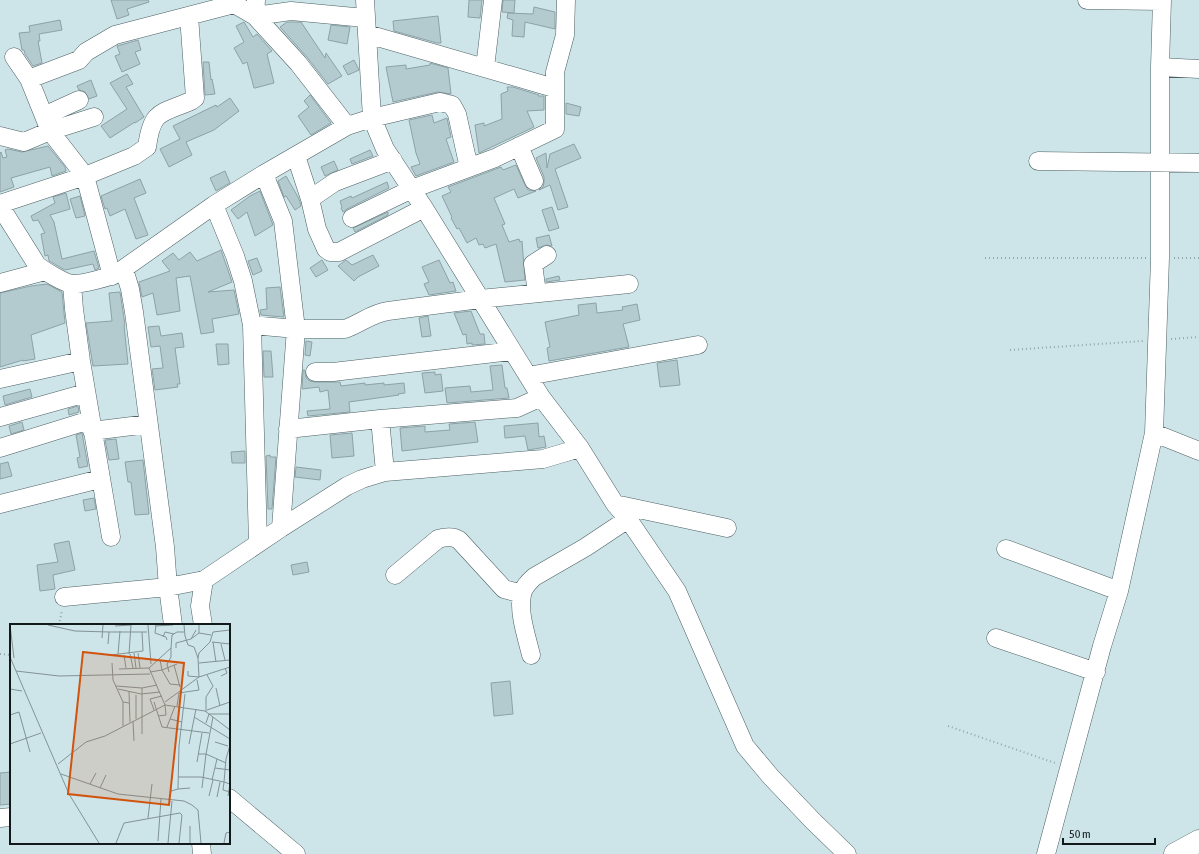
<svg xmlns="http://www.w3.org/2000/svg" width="1199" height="854" viewBox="0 0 1199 854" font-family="'Asap Condensed',sans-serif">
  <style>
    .building { fill: #b3cace; stroke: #8ca2a6 }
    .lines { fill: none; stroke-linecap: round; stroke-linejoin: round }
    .minor-casing { stroke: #4c6064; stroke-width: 19 }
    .major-casing { stroke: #4c6064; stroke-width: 23 }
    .path { stroke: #94a7aa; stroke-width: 2; stroke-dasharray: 1 3; stroke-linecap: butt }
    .minor { stroke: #fff; stroke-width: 18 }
    .major { stroke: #fff; stroke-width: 22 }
    .inset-road { fill: none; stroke: #829396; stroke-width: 1 }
    .view { fill: #d2530d; fill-opacity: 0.15; stroke: #d2530d; stroke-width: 2 }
    .inset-edge { fill: none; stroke: #11191a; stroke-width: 2 }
  </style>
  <rect width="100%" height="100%" fill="#cde4e8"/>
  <!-- building -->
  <path class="building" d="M 111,0 L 148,0 L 149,2 L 127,9 L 129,15 L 117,19 Z
    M 469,0 L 482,0 L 480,18 L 468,17 Z
    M 503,0 L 515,0 L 514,13 L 502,12 Z
    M 534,7 L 555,12 L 555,29 L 525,22 L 524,37 L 512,36 L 513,20 L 507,18 L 508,13 L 533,14 Z
    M 438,16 L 441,43 L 437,43 L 394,31 L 393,21 Z
    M 60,20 L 62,30 L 39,34 L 40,41 L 38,41 L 42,63 L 33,66 L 25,54 L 24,50 L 22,50 L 19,33 L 30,32 L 29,26 Z
    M 244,22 L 253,37 L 257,34 L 272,51 L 267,54 L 274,83 L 255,88 L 254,88 L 247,62 L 243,64 L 234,48 L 244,42 L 236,26 Z
    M 287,22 L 301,22 L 325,58 L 326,53 L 342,76 L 328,84 L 306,56 L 280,27 Z
    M 331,25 L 350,27 L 347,44 L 328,40 Z
    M 138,40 L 141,50 L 135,52 L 140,64 L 122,72 L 115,56 L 120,54 L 117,46 Z
    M 354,60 L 359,70 L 348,75 L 343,66 Z
    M 203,62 L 209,62 L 211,80 L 212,79 L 215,94 L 205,95 Z
    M 430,63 L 448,68 L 451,94 L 438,92 L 393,102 L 386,67 L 406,65 L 406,69 L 430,65 Z
    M 127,74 L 133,84 L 126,87 L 144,117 L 135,123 L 135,122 L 110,138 L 101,126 L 127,109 L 110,83 Z
    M 91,80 L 97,96 L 89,99 L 85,92 L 79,90 L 77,86 Z
    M 507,87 L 513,87 L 539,95 L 538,96 L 544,96 L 544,110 L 527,111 L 534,127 L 479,153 L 475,125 L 484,123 L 484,126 L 502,119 L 501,94 L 508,91 Z
    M 310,95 L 331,123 L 311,135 L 298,116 L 309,107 L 304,101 Z
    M 230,98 L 239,111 L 214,130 L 186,142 L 192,155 L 169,167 L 160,149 L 180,139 L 173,126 L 216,105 L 217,107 Z
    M 566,103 L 581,107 L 579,116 L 566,114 Z
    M 432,115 L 434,123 L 447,118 L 451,137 L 446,139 L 454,162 L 416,176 L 411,167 L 420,164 L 416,153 L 409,120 Z
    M 574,144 L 581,158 L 555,169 L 568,207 L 558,210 L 550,185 L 539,190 L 543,187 L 544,182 L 544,177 L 536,158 L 546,153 L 547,168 L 550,154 Z
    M 48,146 L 65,167 L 66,171 L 52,176 L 50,167 L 11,178 L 14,187 L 0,192 L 0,153 L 1,152 L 3,158 L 7,157 L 5,150 L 8,149 L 22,152 Z
    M 370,150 L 373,156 L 352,164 L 350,159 Z
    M 334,161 L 338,170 L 325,176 L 321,167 Z
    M 516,165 L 525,185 L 528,190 L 536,191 L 518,198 L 514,189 L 494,198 L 505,224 L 502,225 L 509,242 L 519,239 L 520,242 L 522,241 L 525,280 L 505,282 L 496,244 L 485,248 L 483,244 L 479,245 L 476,238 L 467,243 L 459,228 L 457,229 L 451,218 L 452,217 L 442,196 L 451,192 L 448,187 L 501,167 L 503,170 Z
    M 225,171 L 230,183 L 216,191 L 210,178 Z
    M 286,176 L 298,197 L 300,202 L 301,206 L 295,210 L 286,196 L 284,197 L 278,181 Z
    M 140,179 L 146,193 L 134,198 L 148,235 L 136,239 L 125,209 L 110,216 L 107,208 L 105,209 L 101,196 Z
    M 387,182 L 389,188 L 347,209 L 343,212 L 341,208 L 342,207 L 340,201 L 351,196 L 352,198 Z
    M 260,191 L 273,225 L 255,236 L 247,212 L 238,219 L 231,210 L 250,196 Z
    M 66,193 L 70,209 L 50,215 L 54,222 L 62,259 L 94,251 L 99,268 L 95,270 L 93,264 L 65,270 L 49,261 L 48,255 L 45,256 L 41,234 L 45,233 L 38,220 L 33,221 L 31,216 L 55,203 L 53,197 Z
    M 80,196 L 85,216 L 76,218 L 70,199 Z
    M 552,207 L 559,228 L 549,231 L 542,210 Z
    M 388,212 L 388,215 L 355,232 L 353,228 Z
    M 549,235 L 552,246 L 546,245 L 538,248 L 536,238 Z
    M 221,250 L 232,282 L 208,292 L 234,290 L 239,314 L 212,319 L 214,332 L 201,334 L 190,276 L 176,278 L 180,311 L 157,315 L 153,293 L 142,297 L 139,282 L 170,271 L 162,261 L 173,253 L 179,260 L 190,252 L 197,261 Z
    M 373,255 L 379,266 L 358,277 L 354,281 L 338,266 L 346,260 L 352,265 Z
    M 257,258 L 262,271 L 253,275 L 248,261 Z
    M 322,260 L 328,270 L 316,277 L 310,268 Z
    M 439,260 L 450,283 L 453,282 L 456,291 L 429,295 L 424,284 L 429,282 L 422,267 Z
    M 559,276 L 560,280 L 546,282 L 546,279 Z
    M 47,284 L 62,292 L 65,323 L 31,335 L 35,359 L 23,361 L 23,360 L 0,367 L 0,293 L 31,286 Z
    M 280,287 L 284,317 L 261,315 L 260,310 L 267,309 L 266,288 Z
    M 120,292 L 125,325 L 124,325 L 128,364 L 93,366 L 86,323 L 112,321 L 109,293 Z
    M 596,303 L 597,313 L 623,310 L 622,307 L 637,304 L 640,320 L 623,324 L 629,347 L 549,361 L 547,348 L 550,347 L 545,322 L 579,315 L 578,305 Z
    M 471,311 L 480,334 L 484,334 L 485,344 L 472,345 L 472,343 L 467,344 L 466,334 L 463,335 L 454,313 Z
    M 428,316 L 431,336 L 422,337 L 419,318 Z
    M 159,326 L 161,336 L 182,333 L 184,347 L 175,348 L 180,384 L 177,384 L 178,387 L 155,390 L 152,369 L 163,368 L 160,346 L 151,347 L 148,327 Z
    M 306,341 L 312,342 L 310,356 L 305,355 Z
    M 216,344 L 228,344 L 229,364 L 218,365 Z
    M 263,351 L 271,351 L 273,377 L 264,377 Z
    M 677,360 L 680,385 L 660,387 L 657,363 Z
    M 502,365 L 505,388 L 507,388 L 509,398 L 447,403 L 445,388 L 470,386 L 471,392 L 493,390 L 490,366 Z
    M 303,370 L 305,370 L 306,378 L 310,381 L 315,382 L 340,382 L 341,386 L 365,383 L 365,385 L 384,383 L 384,385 L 404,383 L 405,393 L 398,394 L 399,395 L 349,402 L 350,412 L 308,416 L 307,411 L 330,409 L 328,390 L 320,392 L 319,387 L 302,389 Z
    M 435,372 L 435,375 L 441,374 L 443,391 L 425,393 L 422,373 Z
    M 30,389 L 32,397 L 5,405 L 3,396 Z
    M 78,406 L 79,412 L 69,415 L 68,409 Z
    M 22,422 L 24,430 L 11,434 L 9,426 Z
    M 475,422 L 478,442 L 402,451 L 400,428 L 425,426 L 425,432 L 450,430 L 449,424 Z
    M 538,423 L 539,437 L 544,436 L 546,447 L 528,450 L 525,436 L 505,438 L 504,426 Z
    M 82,433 L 88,466 L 79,468 L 77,458 L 80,457 L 76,435 Z
    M 352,433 L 354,456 L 332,458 L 330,435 Z
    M 116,439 L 119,459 L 109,460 L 105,440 Z
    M 245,451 L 245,463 L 232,463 L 231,452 Z
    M 270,455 L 270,457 L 276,457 L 272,509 L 268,509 L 266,456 Z
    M 143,460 L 149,514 L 135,515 L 131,482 L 128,482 L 125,462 Z
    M 8,462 L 12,476 L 0,479 L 0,464 Z
    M 296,467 L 321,470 L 320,480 L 295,477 Z
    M 94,498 L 96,509 L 85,511 L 83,500 Z
    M 69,541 L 75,570 L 53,575 L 55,589 L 40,591 L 37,565 L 58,562 L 54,544 Z
    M 307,562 L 309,572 L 293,575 L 291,565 Z
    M 510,681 L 513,714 L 494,716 L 491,683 Z
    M 11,772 L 11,804 L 0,805 L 0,773 Z"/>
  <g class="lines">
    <defs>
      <path id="minor" d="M 229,0 L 234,4 L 255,16 L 298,63 L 347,126
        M 256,0 L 255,16 L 291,11 L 365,18
        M 365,0 L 372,118 L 385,149 L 424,208 L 541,397 L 580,448 L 615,504 L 628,519 L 677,591 L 745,746 L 771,777 L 813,821 L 847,854
        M 1087,0 L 1162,1
        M 367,34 L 554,88
        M 14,57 L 29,79 L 50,131 L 85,176 L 134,156 L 147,147 C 152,110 160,114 191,101 L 195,98 L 189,16
        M 1160,67 L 1199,69
        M 485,68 L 493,0
        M 29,79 L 79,60 L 86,52 L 115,35 L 234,4
        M 44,116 L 79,100
        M 0,136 L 24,142 L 50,131 L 94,117
        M 519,146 L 534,181
        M 296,156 L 310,199 L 317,229 L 326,249 L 330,252 L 339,252 L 424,208
        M 1038,161 L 1199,163
        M 264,174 L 283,221 L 296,329 L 281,528
        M 310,199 L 335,182 L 393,160
        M 0,204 L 85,176 L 112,276
        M 214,205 L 235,256 L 243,281 L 252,325 L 258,543
        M 0,206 L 37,265 C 43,270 65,284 73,284 C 82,284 112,277 119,272 L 214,205 L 264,174 L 347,126 L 372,118 L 440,102 L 452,105 L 457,114 L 469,168
        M 352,218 L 412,189 L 495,158 L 555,129 L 555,72 L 565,35 L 566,0
        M 124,269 L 130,289 L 134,312 L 165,547 L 168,587 L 173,625
        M 0,283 L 45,271
        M 72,284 L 74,309 L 81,361 L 111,537
        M 537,293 L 533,264 L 547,255
        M 252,325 L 296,329 L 345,329 C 360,324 372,313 388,311 L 480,299 L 629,284
        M 315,372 L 333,372 L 512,351
        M 528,376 L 698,345
        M 0,379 L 81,361
        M 0,417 L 86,393
        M 380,419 L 385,472 L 543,459 L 580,448
        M 288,429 L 380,419 L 517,408 L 541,397
        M 92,431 L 148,424
        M 1154,433 L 1199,451
        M 0,448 L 90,420
        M 0,504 L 100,479
        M 615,504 L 727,528
        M 1006,549 L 1119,591
        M 395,575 L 438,539 C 445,537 453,536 459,540 L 504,589 L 522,594
        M 64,597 L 168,587 L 204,580 L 281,528 L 347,486 L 362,479 L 385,472
        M 203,625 L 200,606 L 204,580
        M 996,638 L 1096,672
        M 531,655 C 527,638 518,612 522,595 C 523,587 529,582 534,577 L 586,547 L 628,519
        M 229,798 L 296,854
        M 0,818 L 11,817
        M 201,843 L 202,854
        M 1046,854 L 1102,646 L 1119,591 L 1154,433 L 1160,258 L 1160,67 L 1162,0"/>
      <path id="major" d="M 1175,854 L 1199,841"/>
    </defs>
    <!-- minor casing -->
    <use href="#minor" class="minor-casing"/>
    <!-- major casing -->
    <use href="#major" class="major-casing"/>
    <!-- path -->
    <path class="path" d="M 985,258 L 1146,258
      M 1174,258 L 1199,258
      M 1171,339 L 1199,337
      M 1010,350 L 1143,341
      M 59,625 L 62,610
      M 0,654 L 11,655
      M 948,726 L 1055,763"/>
    <!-- minor -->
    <use href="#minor" class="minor"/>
    <!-- major -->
    <use href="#major" class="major"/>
  </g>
  <!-- overview -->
  <g transform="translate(10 624)">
    <rect width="220" height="220" fill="#cde4e8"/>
    <path class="inset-road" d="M 0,1 L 4,34M 38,1 L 65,7 L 99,8M 138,1 L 141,40M 146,1 L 145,9 L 156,13 L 157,16M 105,2 L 121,1M 145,2 L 163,1M 189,9 L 201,11M 153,13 L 155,8 L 164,10M 92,14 L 93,1M 181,15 L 189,9 L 189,1M 202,18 L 220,20M 203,18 L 206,38M 98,20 L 99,8 L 137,8M 211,20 L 215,36M 166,24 L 166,19 L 181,15 L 186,6M 124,29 L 126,44M 128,29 L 130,44M 108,30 L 110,7M 119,30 L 121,1M 120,30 L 123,44M 101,31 L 133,27 L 132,8M 114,31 L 116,44M 0,33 L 59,170 L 89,219M 188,34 L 189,29 L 200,18 L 203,8 L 220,6M 102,39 L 103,56 L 113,78M 189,39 L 220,36M 167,40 L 152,46 L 160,60 L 170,61M 164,41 L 170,63M 109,45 L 139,44M 6,47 L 49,52 L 140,50M 178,47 L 178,52 L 189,53 L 220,43M 140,48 L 152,46 L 150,36M 159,48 L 157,40 L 161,33 L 161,24M 211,52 L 217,49 L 215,44M 106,62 L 132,64 L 147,61M 132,64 L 132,110M 206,64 L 210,82M 0,65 L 12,67M 108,65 L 131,70 L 150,68M 119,67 L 120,98M 126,71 L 126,95M 144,78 L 152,103 L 199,109M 155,78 L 189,53 L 188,34 L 184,23 L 178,21 L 175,12 L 174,1M 167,82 L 169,69 L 189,66 L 187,56M 144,86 L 140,75 L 152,72M 197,86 L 220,78M 196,88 L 196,73 L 203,62 L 197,51M 0,91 L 9,88 L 20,128M 148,92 L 156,91 L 155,81 L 139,44 L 161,24 L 162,11 L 167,8 L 174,8M 184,93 L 220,115M 203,93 L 196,130 L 216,139M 160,95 L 172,98M 123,97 L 124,117M 196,99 L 199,90 L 220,90M 113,102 L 113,78 L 119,79M 157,103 L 165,82M 205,118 L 218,122M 0,120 L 31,109M 179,120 L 186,85M 220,121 L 216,135 L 214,158 L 220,160M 188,130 L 196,130 L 192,164M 187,138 L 192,109M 48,140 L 76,118 L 95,112 L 155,81 L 195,87 L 220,106M 205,144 L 220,146M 51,150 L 108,170 L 174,177 L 182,181 L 188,186 L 191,219M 168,153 L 191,153 L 214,158 L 213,166 L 220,168M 202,156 L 207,135M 80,160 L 86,149M 90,164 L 96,151M 168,165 L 180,164M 199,172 L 203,156M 218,172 L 220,160M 207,173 L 210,158M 159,176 L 161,167 L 168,165 L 169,122 L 175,70M 138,194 L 142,160M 180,202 L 180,219M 148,217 L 151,175M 106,219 L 114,199 L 170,189 L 172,191 L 169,219M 158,219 L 162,177M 214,219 L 216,209 L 220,208"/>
    <path class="view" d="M 73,28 L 174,39 L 159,181 L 58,170 Z"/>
    <rect width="220" height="220" class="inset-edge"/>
  </g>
  <!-- scale -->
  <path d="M1063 838v6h92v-6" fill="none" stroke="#11191a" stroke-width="2"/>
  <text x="1069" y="838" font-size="12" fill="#11191a" stroke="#cde4e8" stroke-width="3" paint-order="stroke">50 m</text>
</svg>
